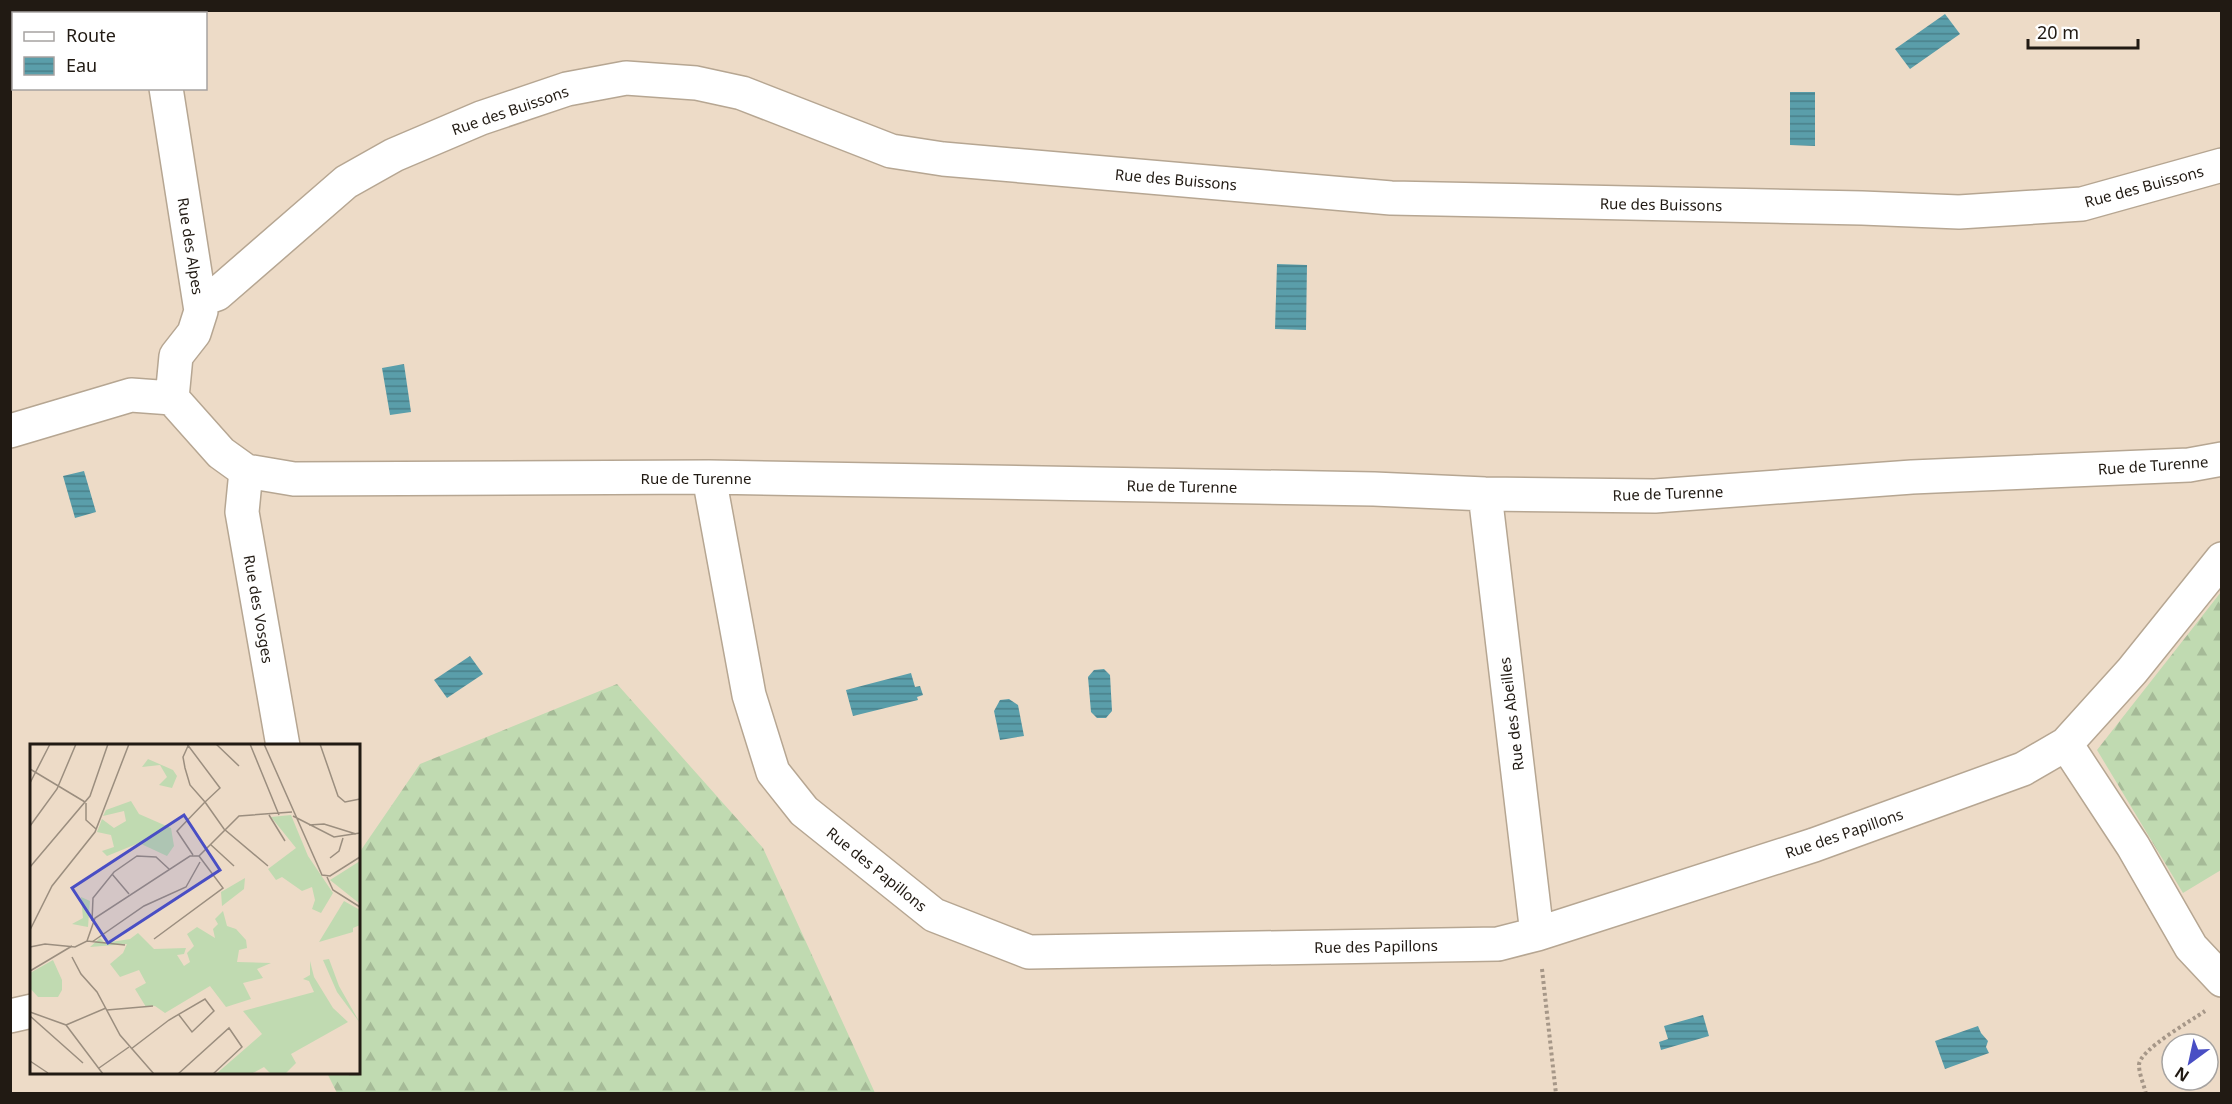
<svg xmlns="http://www.w3.org/2000/svg" width="2232" height="1104" viewBox="0 0 2232 1104" font-family="'Noto Sans',sans-serif">
  <style>
    .forest { fill: url(#forest-firs) }
    .water { fill: url(#water-rules) }
    .lines { fill: none; stroke-linecap: round; stroke-linejoin: round }
    .minor-casing { stroke: #b6a692; stroke-width: 36 }
    .path { stroke: #a69788; stroke-width: 4; stroke-dasharray: 3 3; stroke-linecap: butt }
    .minor { stroke: #fff; stroke-width: 33 }
    .labels { text-anchor: middle; dominant-baseline: central; stroke-width: 5; stroke-linejoin: round; paint-order: stroke }
    .street-label { font-size: 15px; fill: #211a13; stroke: #fff }
    .inset-road { fill: none; stroke: #9b8e7f; stroke-width: 1.5 }
    .view { fill: #494ec4; fill-opacity: 0.15; stroke: #494ec4; stroke-width: 3 }
    .inset-edge { fill: none; stroke: #211a13; stroke-width: 3 }
  </style>
  <defs>
    <pattern id="forest-firs" width="22" height="20" patternUnits="userSpaceOnUse" patternTransform="scale(1.5)"><rect width="22" height="20" fill="#c0dab1"/><path d="M5 1l3.5 6h-7zM16 11l3.5 6h-7z" fill="#a5ba97"/></pattern>
    <pattern id="water-rules" width="6" height="5" patternUnits="userSpaceOnUse" patternTransform="scale(1.5)"><rect width="6" height="5" fill="#5a9eaa"/><path d="M0 2.5h6" fill="none" stroke="#4a8089"/></pattern>
  </defs>
  <rect width="100%" height="100%" fill="#eddbc7"/>
  <!-- forest -->
  <path class="forest" d="M 2221,592 L 2221,870 L 2183,893 L 2097,750 Z
    M 617,684 L 763,848 L 875,1093 L 337,1093 L 327,1073 L 358,1072 L 359,853 L 420,764 Z"/>
  <!-- water -->
  <path class="water" d="M 1945,14 L 1960,34 L 1910,69 L 1895,49 Z
    M 1790,92 L 1815,92 L 1815,146 L 1790,145 Z
    M 1277,264 L 1307,265 L 1306,330 L 1275,329 Z
    M 404,364 L 411,412 L 390,415 L 382,368 Z
    M 84,471 L 96,512 L 75,518 L 63,476 Z
    M 470,656 L 483,674 L 447,698 L 434,680 Z
    M 1104,669 L 1110,675 L 1112,711 L 1106,718 L 1097,718 L 1091,712 L 1088,677 L 1094,670 Z
    M 911,673 L 915,687 L 920,686 L 923,695 L 917,697 L 918,700 L 853,716 L 846,690 Z
    M 1009,699 L 1018,705 L 1024,736 L 1000,740 L 994,711 L 1000,700 Z
    M 1703,1015 L 1709,1036 L 1661,1050 L 1659,1042 L 1668,1039 L 1664,1026 Z
    M 1978,1026 L 1981,1033 L 1988,1041 L 1986,1047 L 1989,1053 L 1945,1069 L 1935,1041 Z"/>
  <g class="lines">
    <defs>
      <path id="minor" d="M 154,10 L 154,14
        M 166,88 L 201,311 L 194,333 L 176,356 L 172,398
        M 200,300 L 217,294 L 346,182 L 394,155 L 481,118 L 567,89 L 626,78 L 696,83 L 742,93 L 891,151 L 943,159 L 1391,198 L 1862,208 L 1959,212 L 2082,204 L 2222,165
        M 172,398 L 221,453 L 246,471 L 294,479 L 709,477 L 1374,489 L 1485,494 L 1655,496 L 1912,477 L 2189,465 L 2222,459
        M 10,431 L 131,395 L 172,398
        M 246,471 L 242,512 L 283,746
        M 709,477 L 749,695 L 773,772 L 804,811 L 934,915 L 1029,952 L 1498,944 L 1537,934 L 1814,845 L 2023,769 L 2066,744 L 2132,671 L 2222,559
        M 1485,494 L 1537,934
        M 2066,744 L 2133,846 L 2191,947 L 2222,980
        M 10,1016 L 32,1011"/>
    </defs>
    <!-- minor casing -->
    <use href="#minor" class="minor-casing"/>
    <!-- path -->
    <path class="path" d="M 1542,969 L 1556,1094
      M 2146,1094 C 2144,1085 2139,1074 2139,1065 C 2139,1050 2191,1021 2205,1011"/>
    <!-- minor -->
    <use href="#minor" class="minor"/>
  </g>
  <g class="labels">
    <!-- street labels -->
    <g class="street-label">
      <text transform="translate(510 110) rotate(-19)">Rue des Buissons</text>
      <text transform="translate(1176 179) rotate(5)">Rue des Buissons</text>
      <text transform="translate(2144 186) rotate(-15)">Rue des Buissons</text>
      <text transform="translate(1661 204) rotate(1)">Rue des Buissons</text>
      <text transform="translate(191 246) rotate(81)">Rue des Alpes</text>
      <text transform="translate(2153 465) rotate(-4)">Rue de Turenne</text>
      <text x="696" y="478">Rue de Turenne</text>
      <text transform="translate(1182 486) rotate(1)">Rue de Turenne</text>
      <text transform="translate(1668 493) rotate(-2)">Rue de Turenne</text>
      <text transform="translate(259 609) rotate(80)">Rue des Vosges</text>
      <text transform="translate(1511 714) rotate(-97)">Rue des Abeilles</text>
      <text transform="translate(1844 833) rotate(-19)">Rue des Papillons</text>
      <text transform="translate(877 869) rotate(39)">Rue des Papillons</text>
      <text transform="translate(1376 946) rotate(-1)">Rue des Papillons</text>
    </g>
  </g>
  <!-- overview -->
  <g transform="translate(30 744)">
    <rect width="330" height="330" fill="#eddbc7"/>
    <path d="M 215,134 L 214,145 L 192,162 L 191,148 ZM 23,216 L 32,236 L 32,246 L 28,253 L 8,253 L 0,244 L 0,229 Z" fill="#c0dab1"/>
    <path d="M 118,15 L 143,26 L 147,32 L 142,44 L 129,41 L 137,33 L 130,21 L 112,23 ZM 101,57 L 109,70 L 141,84 L 144,102 L 137,112 L 109,99 L 77,112 L 72,107 L 84,103 L 81,91 L 67,88 L 72,75 L 84,84 L 96,77 L 94,67 L 73,72 L 76,66 ZM 261,71 L 278,112 L 303,149 L 291,169 L 282,165 L 285,156 L 282,143 L 272,147 L 252,133 L 246,136 L 238,125 L 266,104 L 241,73 ZM 330,117 L 330,160 L 300,136 ZM 51,153 L 60,157 L 58,183 L 42,180 L 53,174 ZM 314,157 L 330,166 L 330,181 L 323,184 L 323,188 L 289,198 ZM 193,167 L 197,182 L 206,185 L 216,196 L 217,204 L 209,206 L 207,218 L 241,219 L 227,225 L 233,234 L 213,239 L 221,255 L 196,263 L 180,242 L 135,269 L 125,262 L 116,263 L 105,245 L 116,239 L 109,226 L 90,233 L 80,220 L 93,209 L 97,200 L 60,203 L 70,194 L 75,199 L 100,195 L 108,189 L 124,205 L 156,204 L 154,210 L 147,211 L 154,222 L 160,218 L 157,209 L 164,202 L 157,190 L 167,183 L 185,194 L 183,185 L 188,180 L 185,175 ZM 299,215 L 309,242 L 330,279 L 307,248 L 293,216 ZM 280,217 L 284,233 L 303,264 L 318,278 L 261,310 L 266,319 L 255,330 L 241,330 L 234,323 L 221,330 L 186,330 L 232,290 L 213,267 L 284,248 L 279,237 L 273,235 L 280,231 Z" fill="#c0dab1"/>
    <path class="inset-road" d="M 157,0 L 190,44 L 175,58 L 194,85 L 238,122M 186,0 L 209,22M 220,0 L 249,71M 234,0 L 292,131 L 300,132 L 330,113M 290,0 L 308,52 L 315,58 L 330,55M 158,2 L 153,13 L 155,24 L 160,41 L 175,58 L 147,87 L 163,111M 0,25 L 55,58M 0,39 L 20,0M 56,59 L 56,76 L 66,85M 239,71 L 255,97M 263,72 L 304,93 L 330,89M 279,81 L 294,80 L 326,90M 0,82 L 27,45 L 46,0M 180,100 L 204,122M 169,112 L 209,72 L 262,68M 300,114 L 309,107 L 313,94M 0,123 L 60,52 L 78,0M 82,130 L 99,150M 297,133 L 303,146 L 330,163M 62,177 L 63,154 L 84,128 L 107,112 L 126,113 L 139,125M 0,186 L 22,142 L 65,88 L 99,0M 124,195 L 193,144 L 169,112M 57,197 L 65,174 L 160,112 L 169,112M 62,198 L 114,162 L 156,143 L 170,118M 0,203 L 15,200 L 45,203 L 57,197 L 95,201M 42,213 L 51,230 L 67,248 L 90,291 L 124,330M 0,227 L 42,202M 77,266 L 123,262M 0,268 L 36,281 L 73,330M 0,272 L 53,319M 36,281 L 76,264M 101,305 L 139,276 L 175,255 L 184,267 L 162,288 L 149,271M 0,317 L 18,329M 69,324 L 99,303M 148,330 L 199,284 L 212,303 L 183,330"/>
    <path class="view" d="M 154,71 L 190,126 L 78,199 L 42,144 Z"/>
    <rect width="330" height="330" class="inset-edge"/>
  </g>
  <!-- border -->
  <rect width="2232" height="1104" fill="none" stroke="#211a13" stroke-width="24"/>
  <!-- legend -->
  <rect x="12" y="12" width="195" height="78" fill="#ffffff" stroke="#a6a3a1" stroke-width="1.5"/>
  <rect x="24" y="32" width="30" height="9" fill="#ffffff" stroke="#a6a3a1" stroke-width="1.5"/>
  <text x="66" y="42" font-size="18" fill="#211a13">Route</text>
  <rect x="24" y="57" width="30" height="18" fill="url(#water-rules)" stroke="#a6a3a1" stroke-width="1.5"/>
  <text x="66" y="72" font-size="18" fill="#211a13">Eau</text>
  <!-- north arrow -->
  <g transform="translate(2190 1062) rotate(213)"><circle r="28" fill="#ffffff" stroke="#a6a3a1" stroke-width="1.5"/>
  <path d="M0-4.5L10 22L0 15L-10 22Z" fill="#494ec4"/>
  <text y="-9" font-size="16" font-weight="bold" text-anchor="middle" fill="#211a13">N</text>
  </g>
  <!-- scale -->
  <path d="M2028 39v9h110v-9" fill="none" stroke="#211a13" stroke-width="3"/>
  <text x="2037" y="39" font-size="18" fill="#211a13" stroke="#ffffff" stroke-width="4.5" paint-order="stroke">20 m</text>
</svg>
